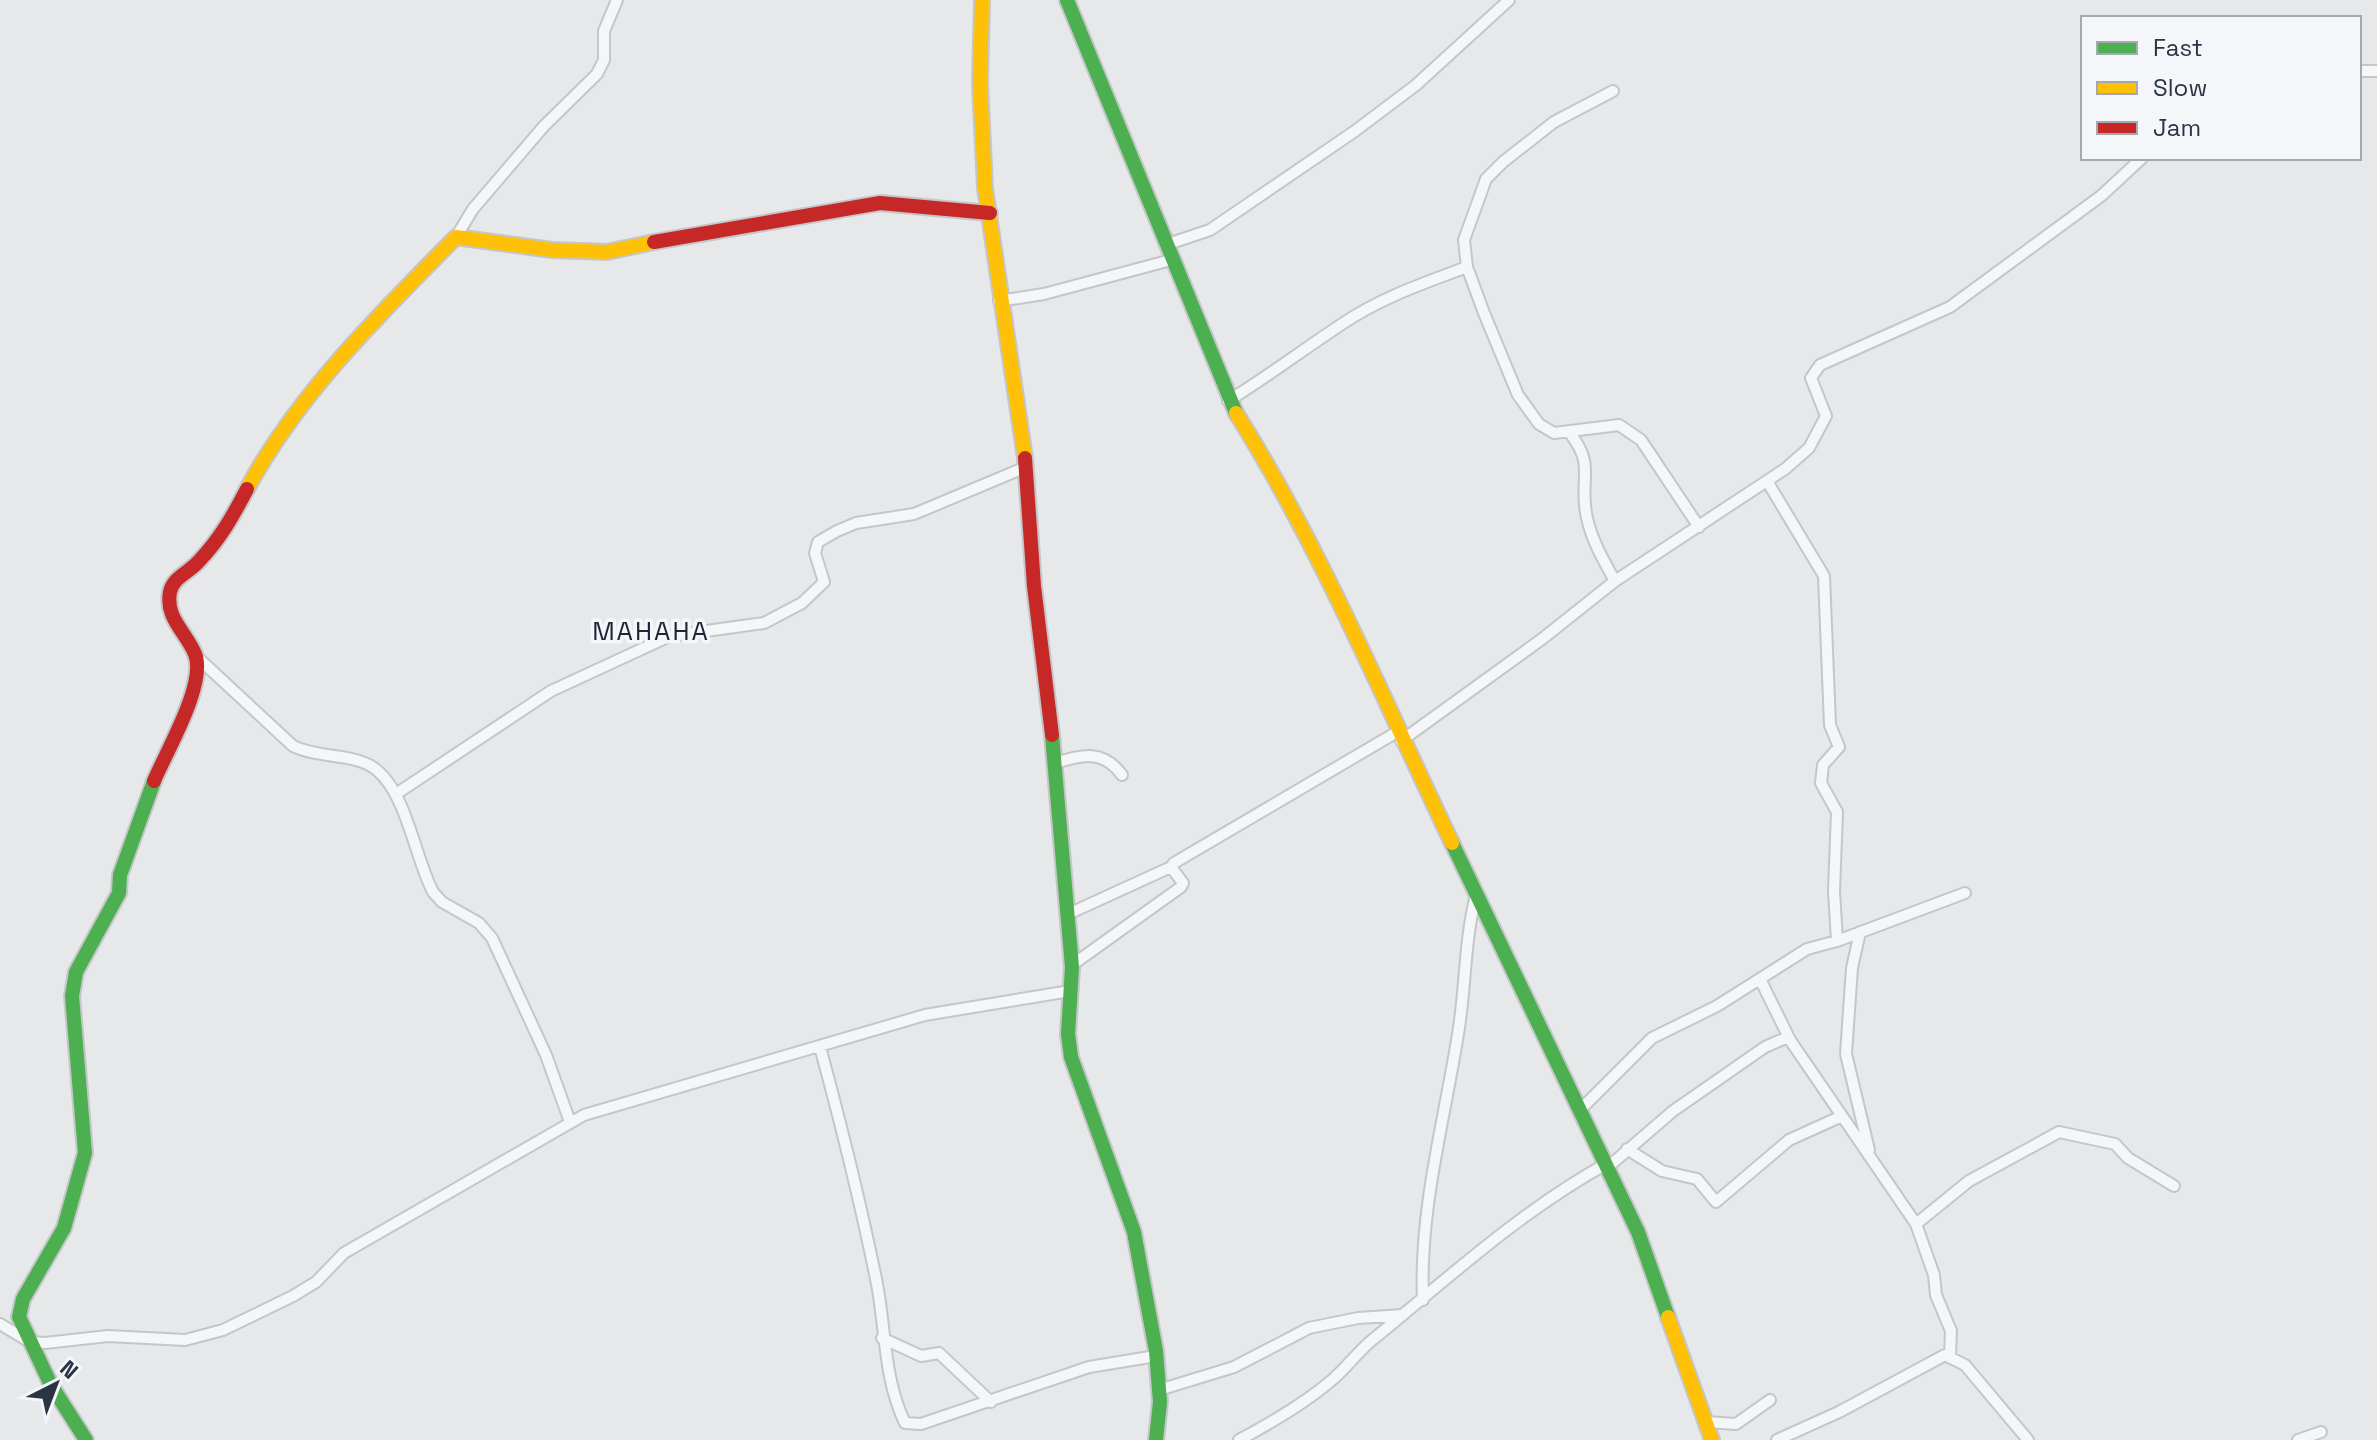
<svg xmlns="http://www.w3.org/2000/svg" width="2377" height="1440" viewBox="0 0 2377 1440" font-family="'Space Grotesk',sans-serif">
  <style>
    .lines { fill: none; stroke-linecap: round; stroke-linejoin: round }
    .street-casing { stroke: #c4c6c8; stroke-width: 14 }
    .fast-casing { stroke: #c4c6c8; stroke-width: 18 }
    .slow-casing { stroke: #c4c6c8; stroke-width: 18 }
    .jam-casing { stroke: #c4c6c8; stroke-width: 18 }
    .street { stroke: #f5f6f7; stroke-width: 10 }
    .fast { stroke: #4caf50; stroke-width: 14 }
    .slow { stroke: #ffc107; stroke-width: 14 }
    .jam { stroke: #c62828; stroke-width: 14 }
    .labels { text-anchor: middle; dominant-baseline: central; stroke-width: 7; stroke-linejoin: round; paint-order: stroke }
    .quarter-label { font-size: 26px; letter-spacing: 2px; fill: #1d2536; stroke: #f4f6f9 }
  </style>
  <rect width="100%" height="100%" fill="#e6e8ea"/>
  <g class="lines">
    <defs>
      <path id="street" d="M 2359,71 L 2377,71
        M 1613,91 L 1554,122 L 1503,162 L 1486,179 L 1464,240 L 1467,267 L 1484,313 L 1518,395 L 1539,424 L 1554,433 L 1619,425 L 1641,440 L 1699,527
        M 456,237 L 473,209 L 544,126 L 597,74 L 604,60 L 604,31 L 617,0
        M 1165,245 L 1210,230 L 1355,131 L 1416,85 L 1509,0
        M 999,301 L 1044,294 L 1171,260
        M 1228,401 C 1267,377 1304,349 1342,324 C 1380,298 1424,283 1467,267
        M 1570,433 C 1593,464 1582,472 1585,505 C 1587,532 1602,558 1615,581
        M 1767,481 L 1824,576 L 1830,725 L 1839,747 L 1823,765 L 1821,783 L 1837,812 L 1834,891 L 1837,941
        M 196,656 L 293,746 C 317,758 347,753 371,766 C 406,787 414,856 433,892 L 442,902 L 479,923 L 492,938 L 546,1055 L 570,1122
        M 1401,741 L 1542,639 L 1615,581 L 1785,469 L 1809,448 L 1826,416 L 1811,378 L 1820,365 L 1950,307 L 2101,196 L 2142,158
        M 1056,763 C 1083,754 1104,750 1122,775
        M 396,794 L 551,691 L 670,636 L 764,623 L 802,603 L 824,582 L 815,553 L 818,542 L 837,531 L 856,523 L 914,514 L 1026,467
        M 1066,915 L 1171,867
        M 1860,932 L 1852,968 L 1846,1054 L 1869,1150
        M 1072,965 L 1181,887 L 1183,883 L 1171,867 L 1174,863 L 1397,732
        M 1760,979 L 1790,1040 L 1916,1224 L 1934,1275 L 1936,1295 L 1951,1331 L 1950,1356
        M 820,1047 C 841,1124 860,1201 876,1279 C 886,1327 883,1377 905,1423 L 921,1424 L 1089,1367 L 1156,1356
        M 1581,1109 L 1652,1038 L 1717,1006 L 1807,949 L 1837,941 L 1965,893
        M 1627,1149 L 1662,1171 L 1697,1179 L 1716,1202 L 1789,1140 L 1842,1116
        M 1608,1167 L 1673,1111 L 1765,1047 L 1788,1037
        M 1916,1224 L 1969,1181 L 2059,1132 L 2115,1144 L 2128,1158 L 2174,1186
        M 1423,1300 C 1419,1211 1444,1122 1458,1034 C 1466,986 1464,943 1476,895
        M 0,1324 L 30,1342 L 45,1343 L 108,1336 L 185,1340 L 223,1330 L 293,1296 L 316,1282 L 344,1253 L 584,1115 L 925,1015 L 1070,991
        M 882,1338 L 921,1356 L 939,1353 L 991,1402
        M 1159,1390 L 1234,1367 L 1309,1328 L 1358,1318 L 1403,1315
        M 1706,1422 L 1736,1424 L 1770,1400
        M 1239,1440 C 1271,1423 1304,1404 1332,1380 C 1346,1368 1357,1353 1371,1341 C 1447,1279 1521,1211 1606,1164
        M 1777,1440 L 1839,1412 L 1945,1355 L 1965,1365 L 2028,1440
        M 2298,1440 L 2321,1432"/>
      <path id="fast" d="M 1067,0 L 1236,413
        M 1052,735 L 1072,967 L 1068,1034 L 1071,1057 L 1134,1232 L 1156,1351 L 1160,1402 L 1156,1440
        M 1452,843 L 1638,1232 L 1668,1317
        M 86,1440 L 51,1385 L 19,1317 L 23,1299 L 64,1228 L 85,1153 L 72,996 L 76,972 L 119,893 L 120,875 L 154,781"/>
      <path id="slow" d="M 982,0 L 980,83 L 985,188 L 1025,458
        M 1236,413 C 1321,548 1383,699 1452,843
        M 247,489 C 298,394 380,314 456,237 L 552,250 L 607,252 L 654,242
        M 1668,1317 L 1712,1440"/>
      <path id="jam" d="M 654,242 L 880,203 L 990,213
        M 1025,458 L 1034,586 L 1052,735
        M 154,781 C 166,752 207,683 195,654 C 186,632 165,618 170,592 C 173,577 190,572 199,561 C 220,539 233,516 247,489"/>
    </defs>
    <!-- street casing -->
    <use href="#street" class="street-casing"/>
    <!-- fast casing -->
    <use href="#fast" class="fast-casing"/>
    <!-- slow casing -->
    <use href="#slow" class="slow-casing"/>
    <!-- jam casing -->
    <use href="#jam" class="jam-casing"/>
    <!-- street -->
    <use href="#street" class="street"/>
    <!-- fast -->
    <use href="#fast" class="fast"/>
    <!-- slow -->
    <use href="#slow" class="slow"/>
    <!-- jam -->
    <use href="#jam" class="jam"/>
  </g>
  <g class="labels">
    <!-- quarter labels -->
    <g class="quarter-label">
      <text x="651" y="631">MAHAHA</text>
    </g>
  </g>
  <!-- legend -->
  <rect x="2081" y="16" width="280" height="144" fill="#f4f6f9" stroke="#a4a8b1" stroke-width="2"/>
  <rect x="2097" y="42" width="40" height="12" fill="#4caf50" stroke="#a4a8b1" stroke-width="2"/>
  <text x="2153" y="56" font-size="24" fill="#2b3445">Fast</text>
  <rect x="2097" y="82" width="40" height="12" fill="#ffc107" stroke="#a4a8b1" stroke-width="2"/>
  <text x="2153" y="96" font-size="24" fill="#2b3445">Slow</text>
  <rect x="2097" y="122" width="40" height="12" fill="#c62828" stroke="#a4a8b1" stroke-width="2"/>
  <text x="2153" y="136" font-size="24" fill="#2b3445">Jam</text>
  <!-- north arrow -->
  <g transform="translate(56 1384) rotate(42)" stroke="#f4f6f9" stroke-width="6" paint-order="stroke">
  <path d="M0-6L14 30L0 20L-14 30Z" fill="#2b3445"/>
  <text y="-12" font-size="22" font-weight="bold" text-anchor="middle" fill="#2b3445">N</text>
  </g>
</svg>
